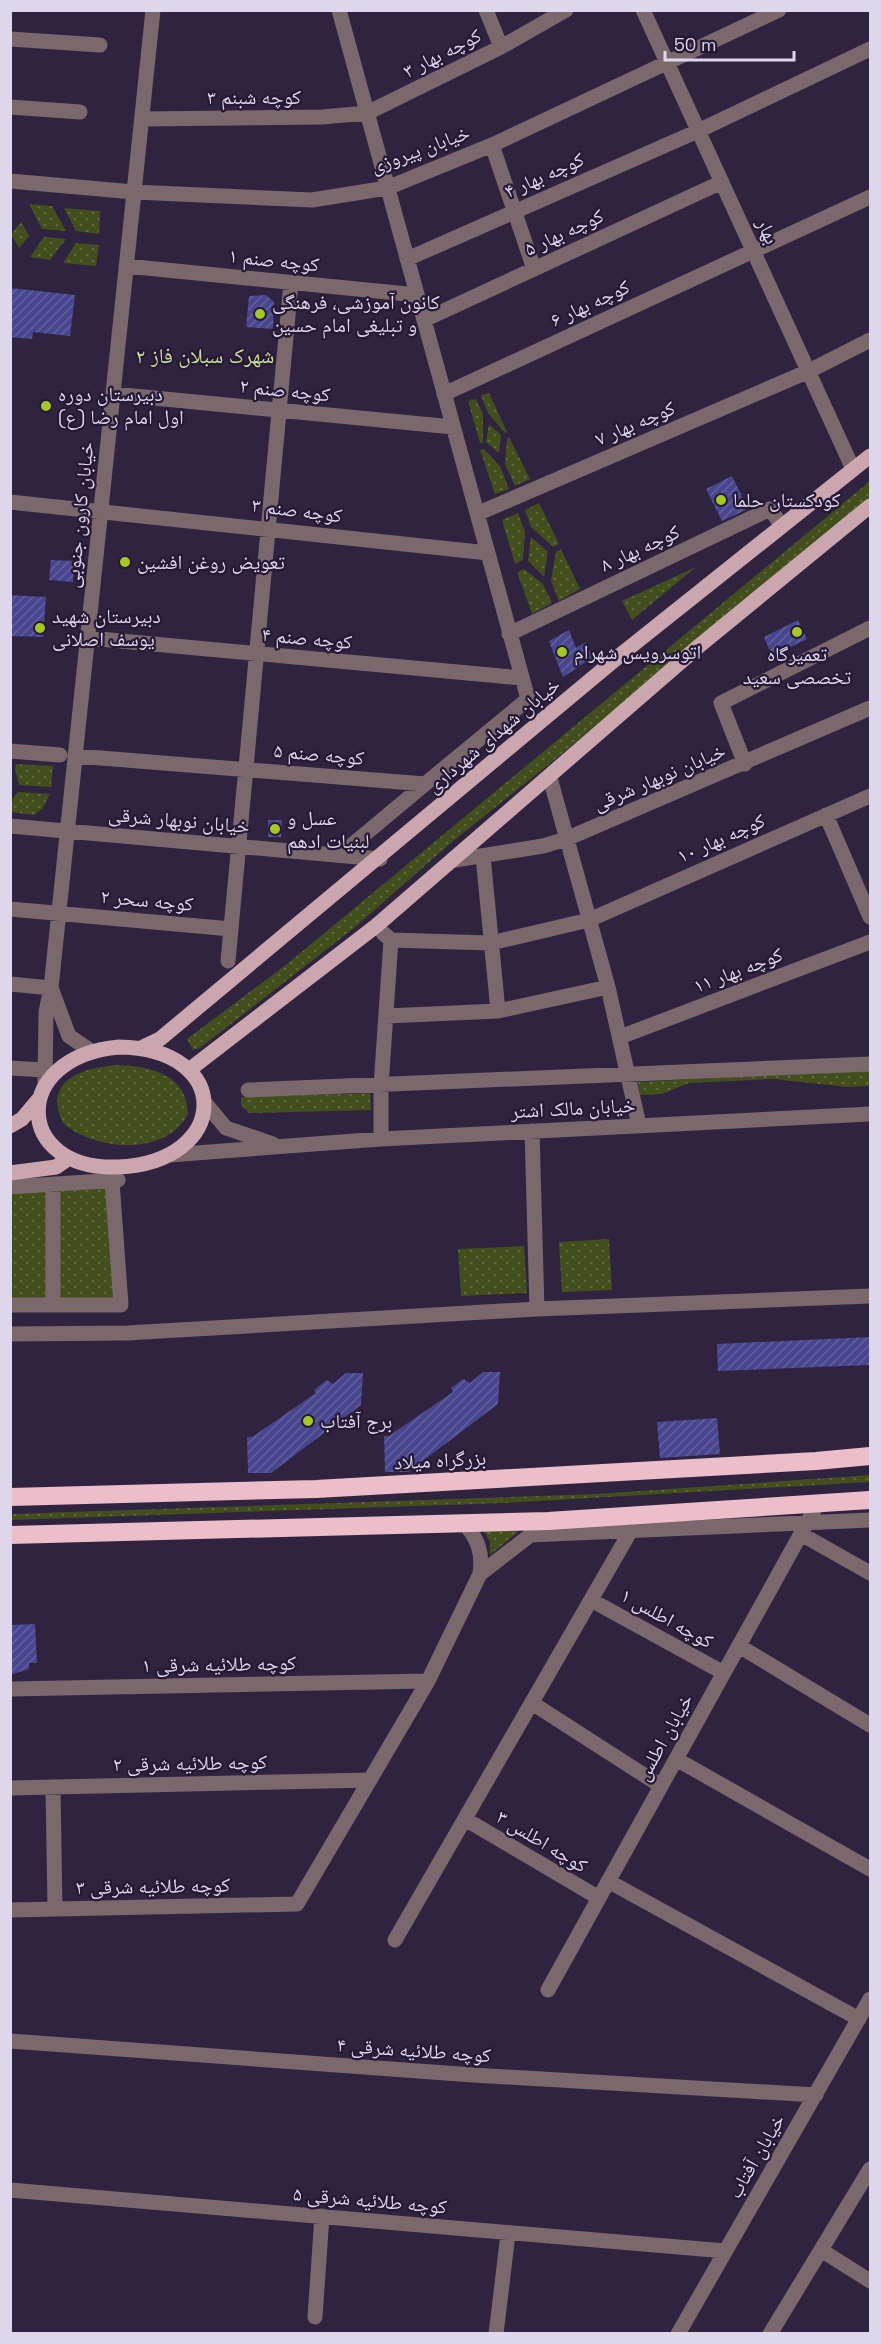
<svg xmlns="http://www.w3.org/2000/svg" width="881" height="2344" viewBox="0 0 881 2344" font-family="'Space Grotesk','Noto Naskh Arabic',sans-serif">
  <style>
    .grass { fill: url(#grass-dots) }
    .building { fill: url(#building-hatch) }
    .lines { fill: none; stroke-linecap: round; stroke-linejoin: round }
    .minor { stroke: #7a686c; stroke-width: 15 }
    .major { stroke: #cca6af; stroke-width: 15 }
    .highway { stroke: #ecbeca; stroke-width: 18 }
    .poi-dot { fill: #a5c822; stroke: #251935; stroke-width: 2 }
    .labels { text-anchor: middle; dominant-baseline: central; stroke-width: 4.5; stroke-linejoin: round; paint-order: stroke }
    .street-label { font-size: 20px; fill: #ded7eb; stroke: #251935 }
    .poi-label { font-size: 20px; fill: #ded7eb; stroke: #251935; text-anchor: start }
    .neighbourhood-label { font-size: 21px; fill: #cae095; stroke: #251935 }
  </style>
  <defs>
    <pattern id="grass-dots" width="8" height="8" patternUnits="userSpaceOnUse" patternTransform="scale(1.5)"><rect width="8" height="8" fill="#424f1c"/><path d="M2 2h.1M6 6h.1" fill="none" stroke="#5d683d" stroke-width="1.8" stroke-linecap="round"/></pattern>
    <pattern id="building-hatch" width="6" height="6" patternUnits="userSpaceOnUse" patternTransform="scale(1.5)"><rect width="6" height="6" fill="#48468e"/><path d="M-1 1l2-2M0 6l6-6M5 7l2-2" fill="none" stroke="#62609e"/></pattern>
  </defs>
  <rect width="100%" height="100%" fill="#2f2340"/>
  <!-- grass -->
  <path class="grass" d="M 29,204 L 52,206 L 66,231 L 42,229 Z
    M 64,208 L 100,211 L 99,234 L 76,231 Z
    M 21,222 L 29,236 L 19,248 L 11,234 Z
    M 44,237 L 66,239 L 50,260 L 30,257 Z
    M 76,243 L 99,245 L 96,266 L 63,263 Z
    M 489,393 L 507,432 L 505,433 L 488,413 L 481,395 Z
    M 476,399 L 483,414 L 483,443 L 480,443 L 468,401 Z
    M 489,424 L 501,435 L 499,453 L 486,442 Z
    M 509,437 L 530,479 L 515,486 L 505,464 L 507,439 Z
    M 484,449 L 500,466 L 509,489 L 495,494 L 480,450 Z
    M 870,481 L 870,498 L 552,762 L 453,841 L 354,928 L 200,1048 L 193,1050 L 187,1039 L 287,964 Z
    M 539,503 L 559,544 L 553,547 L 531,527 L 525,510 Z
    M 518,513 L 525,532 L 523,560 L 515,564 L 502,520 Z
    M 531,537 L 548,552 L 544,577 L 528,561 Z
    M 561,549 L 580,589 L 559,601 L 551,581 L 556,552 Z
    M 696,567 L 632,620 L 622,601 Z
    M 524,569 L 543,584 L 552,603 L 532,614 L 517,572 Z
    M 16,764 L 53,766 L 51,787 L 19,785 L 15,769 Z
    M 18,792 L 50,794 L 42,809 L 34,815 L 11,812 L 11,801 Z
    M 117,1065 C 150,1066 187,1074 188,1114 C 166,1157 95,1151 63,1123 C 42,1080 83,1068 117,1065 Z
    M 870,1070 L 870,1086 L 848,1087 L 773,1079 L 689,1083 L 662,1094 L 640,1095 L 638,1082 Z
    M 370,1093 L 371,1110 L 249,1113 L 241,1105 L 241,1097 Z
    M 109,1184 L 119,1302 L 55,1302 L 56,1188 Z
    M 50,1188 L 51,1302 L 11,1302 L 11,1190 Z
    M 609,1239 L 612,1290 L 562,1292 L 559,1242 Z
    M 524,1246 L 527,1293 L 461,1296 L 458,1249 Z
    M 870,1475 L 870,1482 L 504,1503 L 11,1520 L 11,1514 L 597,1494 Z
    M 484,1531 L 519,1531 L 490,1555 L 490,1542 Z"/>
  <!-- building -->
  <path class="building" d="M 10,288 L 75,295 L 70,336 L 33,332 L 32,339 L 10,337 Z
    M 266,295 L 274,302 L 273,329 L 246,327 L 249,296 Z
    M 732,476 L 748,509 L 722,521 L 706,489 Z
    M 51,560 L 74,561 L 73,582 L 49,580 Z
    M 10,595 L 46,597 L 43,637 L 10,636 Z
    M 798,620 L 807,639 L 772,656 L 764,637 Z
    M 569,630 L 576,648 L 586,642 L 592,658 L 563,677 L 549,641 Z
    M 268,820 L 282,820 L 281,837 L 268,837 Z
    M 870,1337 L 870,1365 L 718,1371 L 717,1344 Z
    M 483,1372 L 500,1372 L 498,1404 L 408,1472 L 385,1472 L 384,1436 L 389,1436 L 453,1392 L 451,1388 L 463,1379 L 470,1383 Z
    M 346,1373 L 363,1373 L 361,1405 L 271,1473 L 248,1473 L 247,1437 L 252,1437 L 316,1393 L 314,1390 L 327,1380 L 333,1384 Z
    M 717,1418 L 720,1454 L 660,1458 L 657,1422 Z
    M 35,1624 L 37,1663 L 29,1663 L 29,1669 L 10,1675 L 10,1625 Z"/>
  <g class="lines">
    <!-- minor -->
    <path class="minor" d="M 486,10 L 501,47
      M 643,10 L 853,469
      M 10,39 L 100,45
      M 10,107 L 80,112
      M 142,119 L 322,117 L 367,113 L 501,47 L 566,10
      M 492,145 L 534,269
      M 10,181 L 134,192 L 312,200 L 387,188 L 492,145 L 779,10
      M 407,259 L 698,131 L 870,49
      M 126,266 L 417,295
      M 424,320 L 722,182
      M 113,394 L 453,427
      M 444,394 L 870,197
      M 10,502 L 488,553
      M 479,513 L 809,371 L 870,340
      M 509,634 L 770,509 L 782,526
      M 88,638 L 522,678
      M 10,751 L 60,755
      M 76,756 L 425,784 L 528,699 L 339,10
      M 745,764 L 721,703 L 870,628
      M 550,778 L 608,987 L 639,1125
      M 826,815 L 870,917
      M 10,826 L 380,859
      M 340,855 L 425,784
      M 483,856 L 498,1011
      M 455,860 L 543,846 L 566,839 L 870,708
      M 10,909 L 231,929
      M 391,940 L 491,943 L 589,920 L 870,796
      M 228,961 L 291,283
      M 10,984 L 51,988
      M 51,988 L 69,1036 L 91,1051
      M 386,1016 L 498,1011 L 608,987
      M 620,1037 L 870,942
      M 10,1068 L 44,1070
      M 45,1083 L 46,1012 L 51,988 L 153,10
      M 248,1090 L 870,1064
      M 206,1104 L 226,1128 L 273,1144
      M 532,1131 L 537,1309
      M 381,1139 L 381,1086 L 391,940 L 383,933
      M 169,1155 L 381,1139 L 870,1114
      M 53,1184 L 53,1305
      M 10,1187 L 118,1180
      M 10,1305 L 121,1305 L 112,1181
      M 10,1334 L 127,1333 L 537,1309 L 870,1296
      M 801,1534 L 870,1573
      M 530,1535 L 870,1520
      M 480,1574 L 537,1530
      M 591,1600 L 724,1673
      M 739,1646 L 870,1725
      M 10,1689 L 428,1681
      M 532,1703 L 661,1786
      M 676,1759 L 870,1869
      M 53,1787 L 55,1909
      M 10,1788 L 370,1780
      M 465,1819 L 599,1898
      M 608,1881 L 859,2019
      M 10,1910 L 297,1904 L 428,1681 L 480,1574 C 483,1553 478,1538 463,1522
      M 395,1940 L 630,1532
      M 548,1990 L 818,1503
      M 10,2041 L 473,2075 L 816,2095
      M 10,2190 L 725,2251
      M 821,2250 L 870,2281
      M 315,2317 L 322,2216
      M 496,2334 L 508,2234
      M 678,2334 L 870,1999
      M 770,2334 L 870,2169"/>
    <!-- major -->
    <path class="major" d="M 119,1047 C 234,1048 231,1162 118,1167 C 14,1171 9,1057 119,1047 Z
      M 143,1047 L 160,1039 L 624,652 L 870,456
      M 189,1070 L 376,926 L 699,646 L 870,506
      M 10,1126 L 22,1119 L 38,1100
      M 10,1173 L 56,1167 L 69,1158"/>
    <!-- highway -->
    <path class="highway" d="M 10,1497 L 316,1489 L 816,1461 L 870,1456
      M 10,1535 L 548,1521 L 870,1500"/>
  </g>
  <!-- markers -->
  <g class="poi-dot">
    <circle cx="260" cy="314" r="6"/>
    <circle cx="46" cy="406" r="6"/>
    <circle cx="721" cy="500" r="6"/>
    <circle cx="125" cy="562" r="6"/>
    <circle cx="40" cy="628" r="6"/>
    <circle cx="797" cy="632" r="6"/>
    <circle cx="562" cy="652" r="6"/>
    <circle cx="275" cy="829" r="6"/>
    <circle cx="308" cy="1421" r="6"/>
  </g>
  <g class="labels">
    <!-- street labels -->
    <g class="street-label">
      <text transform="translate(442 53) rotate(-27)">کوچه بهار ۳</text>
      <text x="254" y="97">کوچه شبنم ۳</text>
      <text transform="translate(420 149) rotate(-20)">خیابان پیروزی</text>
      <text transform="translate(544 175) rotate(-24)">کوچه بهار ۴</text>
      <text transform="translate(768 231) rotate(65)">بهار</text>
      <text transform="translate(564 232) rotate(-25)">کوچه بهار ۵</text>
      <text transform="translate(274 260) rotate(6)">کوچه صنم ۱</text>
      <text transform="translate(590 303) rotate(-25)">کوچه بهار ۶</text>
      <text transform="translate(285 390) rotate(6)">کوچه صنم ۲</text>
      <text transform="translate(635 423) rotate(-23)">کوچه بهار ۷</text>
      <text transform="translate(297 510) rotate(7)">کوچه صنم ۳</text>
      <text transform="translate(79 515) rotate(-84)">خیابان کارون جنوبی</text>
      <text transform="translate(640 548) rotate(-25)">کوچه بهار ۸</text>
      <text transform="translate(307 638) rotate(5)">کوچه صنم ۴</text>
      <text transform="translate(493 735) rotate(-40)">خیابان شهدای شهرداری</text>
      <text transform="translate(319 754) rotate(5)">کوچه صنم ۵</text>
      <text transform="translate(659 777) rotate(-23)">خیابان نوبهار شرقی</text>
      <text transform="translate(179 820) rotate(5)">خیابان نوبهار شرقی</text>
      <text transform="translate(721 838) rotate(-24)">کوچه بهار ۱۰</text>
      <text transform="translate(147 900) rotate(5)">کوچه سحر ۲</text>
      <text transform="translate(738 970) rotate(-21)">کوچه بهار ۱۱</text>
      <text transform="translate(573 1108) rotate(-3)">خیابان مالک اشتر</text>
      <text transform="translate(440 1460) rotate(-3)">بزرگراه میلاد</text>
      <text transform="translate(667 1618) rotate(29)">کوچه اطلس ۱</text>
      <text transform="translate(219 1664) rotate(-1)">کوچه طلائیه شرقی ۱</text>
      <text transform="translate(664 1737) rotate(-61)">خیابان اطلس</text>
      <text transform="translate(190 1763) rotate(-1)">کوچه طلائیه شرقی ۲</text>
      <text transform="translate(542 1841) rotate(31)">کوچه اطلس ۳</text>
      <text transform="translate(153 1886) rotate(-1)">کوچه طلائیه شرقی ۳</text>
      <text transform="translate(414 2050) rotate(4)">کوچه طلائیه شرقی ۴</text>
      <text transform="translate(756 2156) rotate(-60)">خیابان آفتاب</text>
      <text transform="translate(370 2200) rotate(5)">کوچه طلائیه شرقی ۵</text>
    </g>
    <!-- poi labels -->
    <g class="poi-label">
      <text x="272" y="302">کانون آموزشی، فرهنگی<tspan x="272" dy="23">و تبلیغی امام حسین</tspan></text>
      <text x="58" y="394">دبیرستان دوره<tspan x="58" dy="23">اول امام رضا (ع)</tspan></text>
      <text x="733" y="500">کودکستان حلما</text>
      <text x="137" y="562">تعویض روغن افشین</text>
      <text x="52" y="616">دبیرستان شهید<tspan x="52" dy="23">یوسف اصلانی</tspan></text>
      <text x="574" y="652">اتوسرویس شهرام</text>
      <text x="797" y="654" text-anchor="middle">تعمیرگاه<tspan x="797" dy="23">تخصصی سعید</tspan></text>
      <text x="287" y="818">عسل و<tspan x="287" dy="23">لبنیات ادهم</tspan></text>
      <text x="320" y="1421">برج آفتاب</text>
    </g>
    <!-- neighbourhood labels -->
    <g class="neighbourhood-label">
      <text x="205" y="355">شهرک سبلان فاز ۲</text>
    </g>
  </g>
  <!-- border -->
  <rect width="881" height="2344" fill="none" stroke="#ded7eb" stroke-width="24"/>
  <!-- scale -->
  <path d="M665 51v9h129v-9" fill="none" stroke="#ded7eb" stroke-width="3"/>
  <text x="674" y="51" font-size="18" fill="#ded7eb" stroke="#251935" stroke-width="4.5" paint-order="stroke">50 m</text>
</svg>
